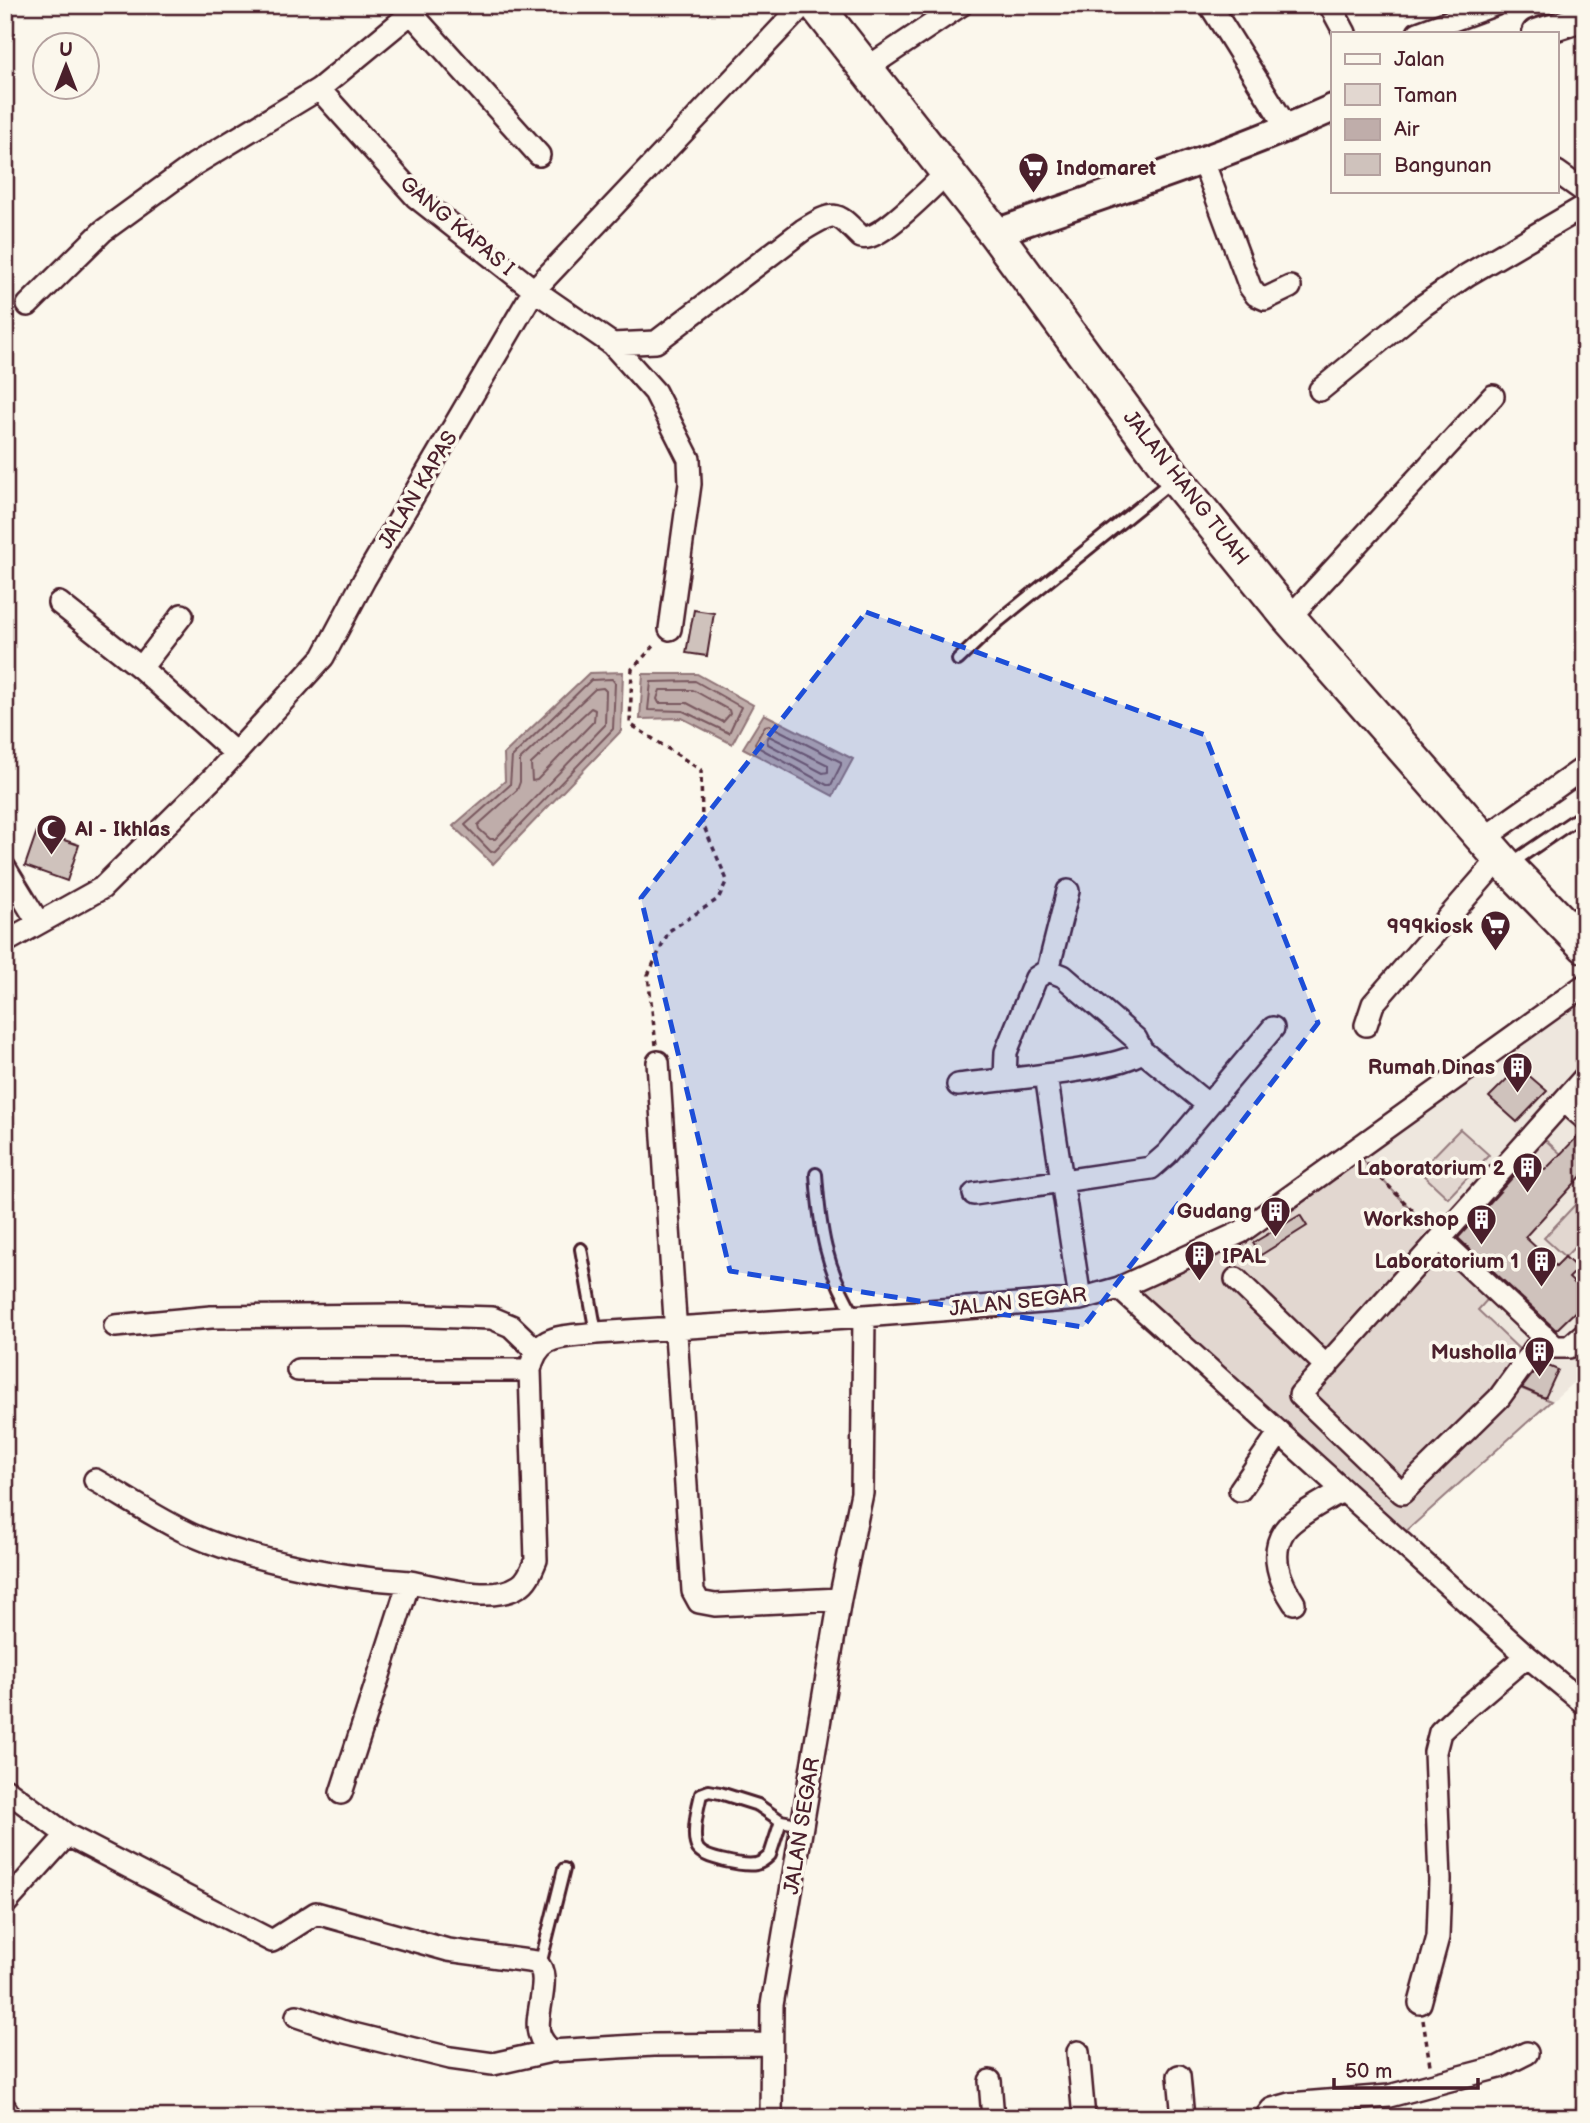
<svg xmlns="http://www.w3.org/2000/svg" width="1590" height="2123" viewBox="0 0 1590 2123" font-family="'Balsamiq Sans',sans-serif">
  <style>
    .built { fill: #eee7de }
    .green { fill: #e2d7d0; stroke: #967b7e; stroke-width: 2 }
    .water { fill: #bfadaa; stroke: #907477; stroke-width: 2 }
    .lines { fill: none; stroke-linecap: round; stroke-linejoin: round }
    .shore { stroke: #79585e; stroke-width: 2 }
    .building { fill: #cfc2bc; stroke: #4a1f2b; stroke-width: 2 }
    .service-casing { stroke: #4a1f2b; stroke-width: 16 }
    .minor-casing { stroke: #4a1f2b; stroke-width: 26 }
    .tertiary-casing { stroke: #4a1f2b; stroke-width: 32 }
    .primary-casing { stroke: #4a1f2b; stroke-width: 38 }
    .path { stroke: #4a1f2b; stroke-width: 3.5; stroke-dasharray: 5 5; stroke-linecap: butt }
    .service { stroke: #fbf7ec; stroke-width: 10 }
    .minor { stroke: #fbf7ec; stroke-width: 21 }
    .tertiary { stroke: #fbf7ec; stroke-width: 26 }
    .primary { stroke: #fbf7ec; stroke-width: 33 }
    .marked { fill: #1d4ed8; fill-opacity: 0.2; stroke: #1d4ed8; stroke-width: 5; stroke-dasharray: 14 9; stroke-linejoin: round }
    .labels { text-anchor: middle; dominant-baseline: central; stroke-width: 7; stroke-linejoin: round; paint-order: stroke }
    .poi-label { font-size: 21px; font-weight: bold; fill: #4a1f2b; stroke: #fbf7ec; text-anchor: end }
    .street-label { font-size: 21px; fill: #4a1f2b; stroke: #fbf7ec }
  </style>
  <rect width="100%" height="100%" fill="#fbf7ec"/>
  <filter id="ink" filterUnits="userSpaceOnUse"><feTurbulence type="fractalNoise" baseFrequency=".0143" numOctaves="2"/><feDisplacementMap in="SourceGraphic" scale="14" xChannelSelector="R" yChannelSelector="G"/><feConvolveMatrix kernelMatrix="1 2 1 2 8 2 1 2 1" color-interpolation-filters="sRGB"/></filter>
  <g filter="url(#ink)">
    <!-- built -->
    <path class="built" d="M 1585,992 L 1585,1372 L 1402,1535 L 1243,1236 Z"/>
    <!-- green -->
    <path class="green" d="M 1460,1129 L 1489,1155 L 1448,1198 L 1419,1171 Z
      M 1542,1137 L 1561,1154 L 1545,1170 L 1527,1155 Z
      M 1359,1156 L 1441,1240 L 1496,1290 L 1478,1310 L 1520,1350 L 1538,1331 L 1510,1384 L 1551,1401 L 1402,1535 L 1129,1290 Z
      M 1585,1194 L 1585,1236 L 1565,1257 L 1544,1238 Z"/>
    <!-- water -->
    <path class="water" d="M 623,672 L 621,731 L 493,864 L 453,826 L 505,781 L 504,754 L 589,673 Z
      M 643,674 L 697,674 L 753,705 L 732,744 L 682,718 L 640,719 Z
      M 764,714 L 853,759 L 833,796 L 743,748 Z"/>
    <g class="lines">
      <!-- shore -->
      <path class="shore" d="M 612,679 L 615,683 L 613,729 L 495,851 L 491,852 L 465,825 L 510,785 L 512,757 L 591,680 Z
        M 695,681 L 741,707 L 729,733 L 683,711 L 648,710 L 651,682 Z
        M 603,688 L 606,691 L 605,725 L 495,839 L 490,839 L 479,829 L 478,825 L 517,790 L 520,782 L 520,760 L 595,689 Z
        M 660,690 L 693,690 L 729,710 L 730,714 L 723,722 L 687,703 L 659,703 L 657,699 Z
        M 591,708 L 595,710 L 594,721 L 537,780 L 532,781 L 531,764 Z
        M 769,725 L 841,762 L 841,765 L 831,785 L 827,785 L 756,746 L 755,743 L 765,726 Z
        M 769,736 L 828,765 L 828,772 L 823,773 L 768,744 L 767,740 Z"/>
    </g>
    <!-- building -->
    <path class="building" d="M 694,610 L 714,613 L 707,656 L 686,653 Z
      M 37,831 L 79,845 L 67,881 L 25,866 Z
      M 1519,1067 L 1547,1091 L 1517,1122 L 1489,1097 Z
      M 1582,1132 L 1585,1132 L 1585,1172 L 1525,1237 L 1556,1266 L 1565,1257 L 1578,1269 L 1569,1278 L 1585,1293 L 1585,1302 L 1556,1330 L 1458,1238 L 1530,1158 L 1545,1170 Z
      M 1300,1215 L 1307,1226 L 1261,1255 L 1253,1243 Z
      M 1541,1363 L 1558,1370 L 1545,1398 L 1522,1388 Z"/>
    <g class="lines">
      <defs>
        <path id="service" d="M 958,660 L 1000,620 L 1173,480
          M 1510,864 L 1585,813
          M 816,1174 C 820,1230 825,1267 855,1316
          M 581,1249 L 596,1333
          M 781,1821 L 770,1855 C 766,1859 761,1863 756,1864 C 744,1866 705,1859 698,1849 C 691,1838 698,1806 701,1794 L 709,1791 L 720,1793 L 758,1805 L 781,1821 L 803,1825
          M 540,1965 L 564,1869"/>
        <path id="minor" d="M 404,5 L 539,155
          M 1210,5 L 1287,128
          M 1330,5 L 1345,33
          M 1418,33 L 1494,5
          M 867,68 L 961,5
          M 319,89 L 416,197 L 534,290 L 612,344 L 655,392 L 689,459 L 690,484 L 670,629
          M 1203,161 L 1250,287 L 1256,295 L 1265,299 L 1290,287
          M 1557,172 L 1585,192
          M 28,305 L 103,231 L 195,164 L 319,89 L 421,5
          M 612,344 L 656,342 L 803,230 C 836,210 835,211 861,237 C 879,243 932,186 948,172
          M 1320,390 L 1424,305 L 1467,275 L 1585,206
          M 59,603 L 141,668
          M 182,615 L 141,668 L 235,753
          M 1289,618 L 1493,396
          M 1483,839 L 1585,767
          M 5,868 L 38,922
          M 5,942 L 102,888 L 214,777 L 323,657 L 364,580 L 534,290 L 803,5
          M 1048,970 L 1063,976 L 1136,1039 L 1142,1051 L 1207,1104
          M 1366,1025 L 1373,1004 L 1500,858
          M 658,1062 L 693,1591 L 699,1602 L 715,1605 L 840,1599
          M 1046,1075 L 1080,1299
          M 1005,1079 L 1006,1052 L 1036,978 L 1048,970 L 1068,891
          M 958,1085 C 993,1080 1121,1071 1142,1051
          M 1564,1101 L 1585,1119
          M 974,1194 L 1151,1168 L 1167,1154 L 1273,1028
          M 1441,1240 L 1555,1347 L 1569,1347 L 1585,1333
          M 1236,1279 L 1327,1367
          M 1119,1288 L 1527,1656 L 1585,1704
          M 115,1326 L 211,1317 L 396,1315 L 492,1318 L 511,1326 L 536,1350
          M 1544,1336 L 1499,1398 L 1402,1493 L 1300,1395 L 1585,1077
          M 298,1370 L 530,1370
          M 95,1480 C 127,1498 159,1520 192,1535 C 242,1557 319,1573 373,1579 C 385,1580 397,1581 410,1582 C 439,1587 492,1604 519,1586 C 528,1581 532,1569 536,1560 L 530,1370 C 538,1332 563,1338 596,1333 L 864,1316 L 1080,1299 L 1119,1288 L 1241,1232 L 1585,985
          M 1240,1490 L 1280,1432
          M 1294,1603 C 1280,1582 1269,1554 1284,1531 C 1294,1516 1327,1500 1343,1490
          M 5,1789 L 67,1835 L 272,1941 L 316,1913 L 448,1950 L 536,1962 C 553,1976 534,2013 539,2033 C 541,2041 546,2046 551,2051
          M 341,1793 L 409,1582
          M 5,1904 L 67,1835
          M 1420,2003 L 1438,1937 L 1440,1880 L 1435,1752 L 1440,1732 L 1460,1713 L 1527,1656
          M 297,2016 L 341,2031 L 450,2058 L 493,2064 L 551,2051 L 653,2045 L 771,2044
          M 1078,2052 L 1084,2118
          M 1179,2076 L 1183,2118
          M 990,2081 L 993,2118
          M 5,2108 L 11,2118
          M 771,2118 L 772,2005 L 840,1599 L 862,1493 L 864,1316
          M 1265,2118 L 1272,2109 L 1290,2104 L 1389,2096 L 1499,2067 L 1527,2053"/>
        <path id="tertiary" d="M 1536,33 L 1585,17
          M 995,233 C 1108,193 1223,157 1333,108"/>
        <path id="primary" d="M 816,5 L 995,233 L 1175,478 L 1289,618 L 1507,866 L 1585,946"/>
      </defs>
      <!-- service casing -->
      <use href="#service" class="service-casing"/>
      <!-- minor casing -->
      <use href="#minor" class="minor-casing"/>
      <!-- tertiary casing -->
      <use href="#tertiary" class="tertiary-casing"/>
      <!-- primary casing -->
      <use href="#primary" class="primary-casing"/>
      <!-- path -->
      <path class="path" d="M 656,1045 L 648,975 L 669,931 L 718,899 L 727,880 L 702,822 L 701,770 L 630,724 L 632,669 L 657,643
        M 1367,1164 L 1428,1226
        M 1423,2020 L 1430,2065"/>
      <!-- service -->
      <use href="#service" class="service"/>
      <!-- minor -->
      <use href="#minor" class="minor"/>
      <!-- tertiary -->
      <use href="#tertiary" class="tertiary"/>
      <!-- primary -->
      <use href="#primary" class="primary"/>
    </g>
  </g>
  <!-- marked area -->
  <path class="marked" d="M 866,612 L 1205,735 L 1318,1023 L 1083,1327 L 730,1271 L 641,898 Z"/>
  <!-- icons -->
  <defs>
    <symbol id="supermarket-pin" viewBox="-11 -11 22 30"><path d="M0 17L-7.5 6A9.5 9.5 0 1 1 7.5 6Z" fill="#4a1f2b" stroke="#fbf7ec"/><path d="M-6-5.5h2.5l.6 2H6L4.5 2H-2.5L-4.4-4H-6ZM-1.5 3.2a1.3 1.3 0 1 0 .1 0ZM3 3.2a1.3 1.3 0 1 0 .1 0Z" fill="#fff"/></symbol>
    <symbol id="mosque-pin" viewBox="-11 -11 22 30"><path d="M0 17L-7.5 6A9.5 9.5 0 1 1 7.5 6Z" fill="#4a1f2b" stroke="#fbf7ec"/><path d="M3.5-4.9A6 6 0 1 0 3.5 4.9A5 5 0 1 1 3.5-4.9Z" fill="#fff"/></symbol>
    <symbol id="building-pin" viewBox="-11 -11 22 30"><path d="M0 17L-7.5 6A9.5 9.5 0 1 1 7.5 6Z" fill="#4a1f2b" stroke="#fbf7ec"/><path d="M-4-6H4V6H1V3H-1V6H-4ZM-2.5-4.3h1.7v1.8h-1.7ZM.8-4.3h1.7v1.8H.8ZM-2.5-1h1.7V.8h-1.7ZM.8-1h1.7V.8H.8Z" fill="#fff"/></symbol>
  </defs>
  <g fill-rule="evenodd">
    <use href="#supermarket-pin" x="1016" y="150" width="35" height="47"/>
    <use href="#mosque-pin" x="34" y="812" width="35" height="47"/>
    <use href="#supermarket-pin" x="1478" y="908" width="35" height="47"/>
    <use href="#building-pin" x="1500" y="1050" width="35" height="47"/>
    <use href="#building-pin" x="1510" y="1150" width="35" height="47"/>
    <use href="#building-pin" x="1258" y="1194" width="35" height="47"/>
    <use href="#building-pin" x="1464" y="1202" width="35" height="47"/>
    <use href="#building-pin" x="1182" y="1238" width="35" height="47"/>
    <use href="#building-pin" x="1524" y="1244" width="35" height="47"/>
    <use href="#building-pin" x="1522" y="1334" width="35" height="47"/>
  </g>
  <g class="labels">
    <!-- poi labels -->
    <g class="poi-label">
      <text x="1056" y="168" text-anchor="start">Indomaret</text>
      <text x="75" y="829" text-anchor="start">Al - Ikhlas</text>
      <text x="1473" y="926">999kiosk</text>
      <text x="1495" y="1067">Rumah Dinas</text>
      <text x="1505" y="1168">Laboratorium 2</text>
      <text x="1252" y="1211">Gudang</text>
      <text x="1459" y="1219">Workshop</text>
      <text x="1222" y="1256" text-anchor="start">IPAL</text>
      <text x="1519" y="1261">Laboratorium 1</text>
      <text x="1517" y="1352">Musholla</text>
    </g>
    <!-- street labels -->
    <g class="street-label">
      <text transform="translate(457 226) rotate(40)">GANG KAPAS I</text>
      <text transform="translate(1186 488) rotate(52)">JALAN HANG TUAH</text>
      <text transform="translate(418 490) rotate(-59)">JALAN KAPAS</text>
      <text transform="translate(1018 1302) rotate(-6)">JALAN SEGAR</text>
      <text transform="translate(802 1826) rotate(-81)">JALAN SEGAR</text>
    </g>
  </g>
  <!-- margin -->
  <rect width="1590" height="2123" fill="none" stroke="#fbf7ec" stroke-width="28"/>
  <rect x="14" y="14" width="1562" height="2095" fill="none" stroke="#4a1f2b" stroke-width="2.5" filter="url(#ink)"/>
  <!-- legend -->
  <rect x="1331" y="32" width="228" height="161" fill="#fbf7ec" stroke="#b4a19f" stroke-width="2"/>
  <rect x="1345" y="54" width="35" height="10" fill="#fbf7ec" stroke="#b4a19f" stroke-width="2"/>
  <text x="1394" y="66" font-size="21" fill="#4a1f2b">Jalan</text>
  <rect x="1345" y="84" width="35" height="21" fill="#e2d7d0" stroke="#b4a19f" stroke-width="2"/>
  <text x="1394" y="102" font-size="21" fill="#4a1f2b">Taman</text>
  <rect x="1345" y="119" width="35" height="21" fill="#bfadaa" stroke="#b4a19f" stroke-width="2"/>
  <text x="1394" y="136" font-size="21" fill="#4a1f2b">Air</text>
  <rect x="1345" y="154" width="35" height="21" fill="#cfc2bc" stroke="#b4a19f" stroke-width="2"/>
  <text x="1394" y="172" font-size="21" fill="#4a1f2b">Bangunan</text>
  <!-- north arrow -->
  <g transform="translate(66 66)"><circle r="33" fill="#fbf7ec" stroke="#b4a19f" stroke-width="2"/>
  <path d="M0-5L12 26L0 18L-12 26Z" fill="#4a1f2b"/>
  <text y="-10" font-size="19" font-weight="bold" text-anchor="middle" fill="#4a1f2b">U</text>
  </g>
  <!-- scale -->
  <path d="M1334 2078v10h144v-10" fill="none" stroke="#4a1f2b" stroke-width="3.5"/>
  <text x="1345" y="2078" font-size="21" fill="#4a1f2b" stroke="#fbf7ec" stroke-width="5" paint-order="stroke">50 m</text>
</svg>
